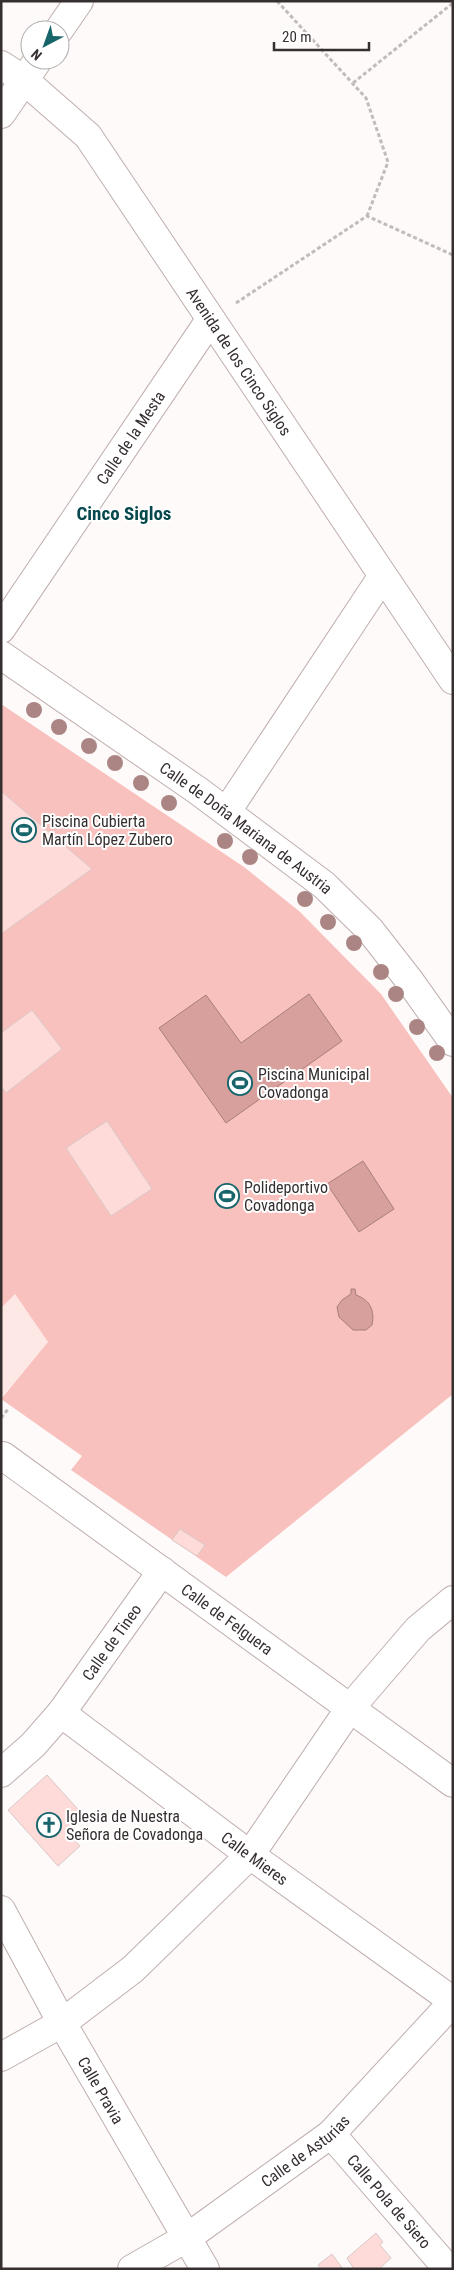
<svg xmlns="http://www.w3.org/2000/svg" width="454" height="2270" viewBox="0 0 454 2270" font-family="'Roboto Condensed',sans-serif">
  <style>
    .built { fill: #fde8e6 }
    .green { fill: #f8c1bd }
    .water { fill: #d7a09c; stroke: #a77e7b }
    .building { fill: #fedbd8; stroke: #d9c8c7 }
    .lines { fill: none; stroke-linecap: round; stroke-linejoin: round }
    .minor-casing { stroke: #bfafae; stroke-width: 30 }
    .path { stroke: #c1bcbc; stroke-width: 3; stroke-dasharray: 4 2.5; stroke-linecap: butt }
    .minor { stroke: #fff; stroke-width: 28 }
    .tree { fill: #aa8584 }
    .labels { text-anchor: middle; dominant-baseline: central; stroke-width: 4; stroke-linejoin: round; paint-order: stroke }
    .street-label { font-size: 16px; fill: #362f2f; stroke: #fff }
    .poi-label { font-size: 16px; fill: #362f2f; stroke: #fff; text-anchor: start }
    .quarter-label { font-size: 19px; font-weight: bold; fill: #06484d; stroke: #fff }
  </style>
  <rect width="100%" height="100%" fill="#fdfaf9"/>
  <!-- built -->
  <path class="built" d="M 15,1294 L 48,1342 L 1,1398 L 1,1308 Z"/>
  <!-- green -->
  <path class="green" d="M 1,704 L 244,867 L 299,911 L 381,994 L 453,1098 L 453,1394 L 226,1577 L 71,1470 L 82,1456 L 1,1399 L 48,1342 L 15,1294 L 1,1308 Z"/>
  <!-- water -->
  <path class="water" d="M 309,994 L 342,1041 L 226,1123 L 159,1028 L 206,995 L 241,1043 Z
    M 363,1161 L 394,1209 L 359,1232 L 327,1184 Z
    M 351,1289 L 355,1289 L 356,1295 C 370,1300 375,1310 372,1325 L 366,1330 L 353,1330 L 339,1317 L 337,1307 L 342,1300 L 351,1294 Z"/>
  <!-- building -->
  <path class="building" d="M 1,791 L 92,869 L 1,934 Z
    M 32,1010 L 62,1049 L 6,1093 L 1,1086 L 1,1033 Z
    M 107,1121 L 152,1189 L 111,1216 L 66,1148 Z
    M 180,1529 L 205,1545 L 197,1556 L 172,1540 Z
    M 47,1775 L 85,1817 L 68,1833 L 80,1846 L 58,1866 L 8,1810 Z
    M 376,2233 L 383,2242 L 380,2245 L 391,2258 L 379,2269 L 354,2269 L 347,2258 Z
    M 332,2254 L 343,2269 L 321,2269 L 318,2265 Z"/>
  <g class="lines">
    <defs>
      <g id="minor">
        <path d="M 59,30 L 79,1"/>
        <path id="s1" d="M 1,65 L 24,80 L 88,136 L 453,680"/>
        <path d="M 1,114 L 38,60"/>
        <path id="s2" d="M 1,629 L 210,320"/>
        <path id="s3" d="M 1,655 L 197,790 L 324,885 L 370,930 L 409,980 L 453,1042"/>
        <path d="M 227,811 L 382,577"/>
        <path id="s4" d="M 1,1458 L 3,1456 L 453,1783"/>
        <path id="s5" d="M 61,1713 L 250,1855 L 453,2001"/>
        <path id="s6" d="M 1,1773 L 33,1745 L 61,1713 L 162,1571"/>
        <path id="s7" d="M 1,1910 L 62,2023 L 205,2269"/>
        <path d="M 1,2057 L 62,2023 L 133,1969 L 250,1855 L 350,1708 L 418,1629 L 453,1600"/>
        <path id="s8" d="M 331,2134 L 448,2269"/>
        <path id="s9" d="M 132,2269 L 188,2237 L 331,2134 L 453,2002"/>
      </g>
    </defs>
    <!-- minor casing -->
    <use href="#minor" class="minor-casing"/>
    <!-- path -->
    <path class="path" d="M 277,1 L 366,98 L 388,162 L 367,216
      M 353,83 L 453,3
      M 236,303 L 367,216 L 453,255
      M 1,1418 L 9,1408"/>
    <!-- minor -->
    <use href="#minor" class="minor"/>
  </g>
  <!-- trees -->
  <g class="tree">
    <circle cx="34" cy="710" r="8"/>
    <circle cx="59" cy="727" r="8"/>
    <circle cx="89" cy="746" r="8"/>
    <circle cx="115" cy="763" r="8"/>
    <circle cx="141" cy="783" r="8"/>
    <circle cx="169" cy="803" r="8"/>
    <circle cx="225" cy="841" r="8"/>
    <circle cx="250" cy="857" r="8"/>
    <circle cx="305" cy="899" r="8"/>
    <circle cx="328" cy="922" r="8"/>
    <circle cx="354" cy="943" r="8"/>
    <circle cx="381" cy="972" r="8"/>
    <circle cx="396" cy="994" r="8"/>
    <circle cx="417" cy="1027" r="8"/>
    <circle cx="437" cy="1053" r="8"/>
  </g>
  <!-- icons -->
  <defs>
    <symbol id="stadium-ring" viewBox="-11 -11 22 22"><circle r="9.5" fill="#fff" stroke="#17656b" stroke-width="1.5"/><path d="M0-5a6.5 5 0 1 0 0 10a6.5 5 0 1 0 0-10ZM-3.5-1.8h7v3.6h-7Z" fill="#17656b"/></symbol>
    <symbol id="church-ring" viewBox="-11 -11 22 22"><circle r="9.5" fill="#fff" stroke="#17656b" stroke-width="1.5"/><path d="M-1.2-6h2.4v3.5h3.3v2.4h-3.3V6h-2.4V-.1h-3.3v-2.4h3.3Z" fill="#17656b"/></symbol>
  </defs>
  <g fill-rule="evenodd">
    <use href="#stadium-ring" x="10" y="816" width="28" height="28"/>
    <use href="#stadium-ring" x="226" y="1069" width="28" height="28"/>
    <use href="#stadium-ring" x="213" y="1182" width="28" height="28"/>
    <use href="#church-ring" x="35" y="1811" width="28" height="28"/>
  </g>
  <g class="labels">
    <!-- street labels -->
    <g class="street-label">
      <text stroke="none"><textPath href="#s1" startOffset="384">Avenida de los Cinco Siglos</textPath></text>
      <text stroke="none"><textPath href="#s2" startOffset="231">Calle de la Mesta</textPath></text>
      <text stroke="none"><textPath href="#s3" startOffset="300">Calle de Doña Mariana de Austria</textPath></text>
      <text stroke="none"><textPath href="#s4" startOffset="280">Calle de Felguera</textPath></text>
      <text stroke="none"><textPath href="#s6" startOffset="172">Calle de Tineo</textPath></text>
      <text stroke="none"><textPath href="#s5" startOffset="242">Calle Mieres</textPath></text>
      <text stroke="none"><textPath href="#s7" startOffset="206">Calle Pravia</textPath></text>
      <text stroke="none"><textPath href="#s9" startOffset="210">Calle de Asturias</textPath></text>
      <text stroke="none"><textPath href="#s8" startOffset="89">Calle Pola de Siero</textPath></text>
    </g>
    <!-- poi labels -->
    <g class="poi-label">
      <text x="42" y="821">Piscina Cubierta<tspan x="42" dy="18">Martín López Zubero</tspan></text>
      <text x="258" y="1074">Piscina Municipal<tspan x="258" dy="18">Covadonga</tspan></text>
      <text x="244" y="1187">Polideportivo<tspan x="244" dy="18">Covadonga</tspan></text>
      <text x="66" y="1816">Iglesia de Nuestra<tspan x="66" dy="18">Señora de Covadonga</tspan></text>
    </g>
    <!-- quarter labels -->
    <g class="quarter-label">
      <text x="124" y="513">Cinco Siglos</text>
    </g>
  </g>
  <!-- border -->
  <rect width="454" height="2270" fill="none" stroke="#362f2f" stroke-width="5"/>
  <!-- north arrow -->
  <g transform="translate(45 45) rotate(221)"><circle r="24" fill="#ffffff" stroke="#afacac"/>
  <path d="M0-4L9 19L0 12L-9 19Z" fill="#17656b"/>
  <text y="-8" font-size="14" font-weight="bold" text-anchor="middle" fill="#362f2f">N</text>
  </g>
  <!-- scale -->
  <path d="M274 42v8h95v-8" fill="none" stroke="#362f2f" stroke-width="2.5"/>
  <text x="282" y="42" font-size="15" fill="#362f2f" stroke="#ffffff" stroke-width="4" paint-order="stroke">20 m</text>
</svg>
